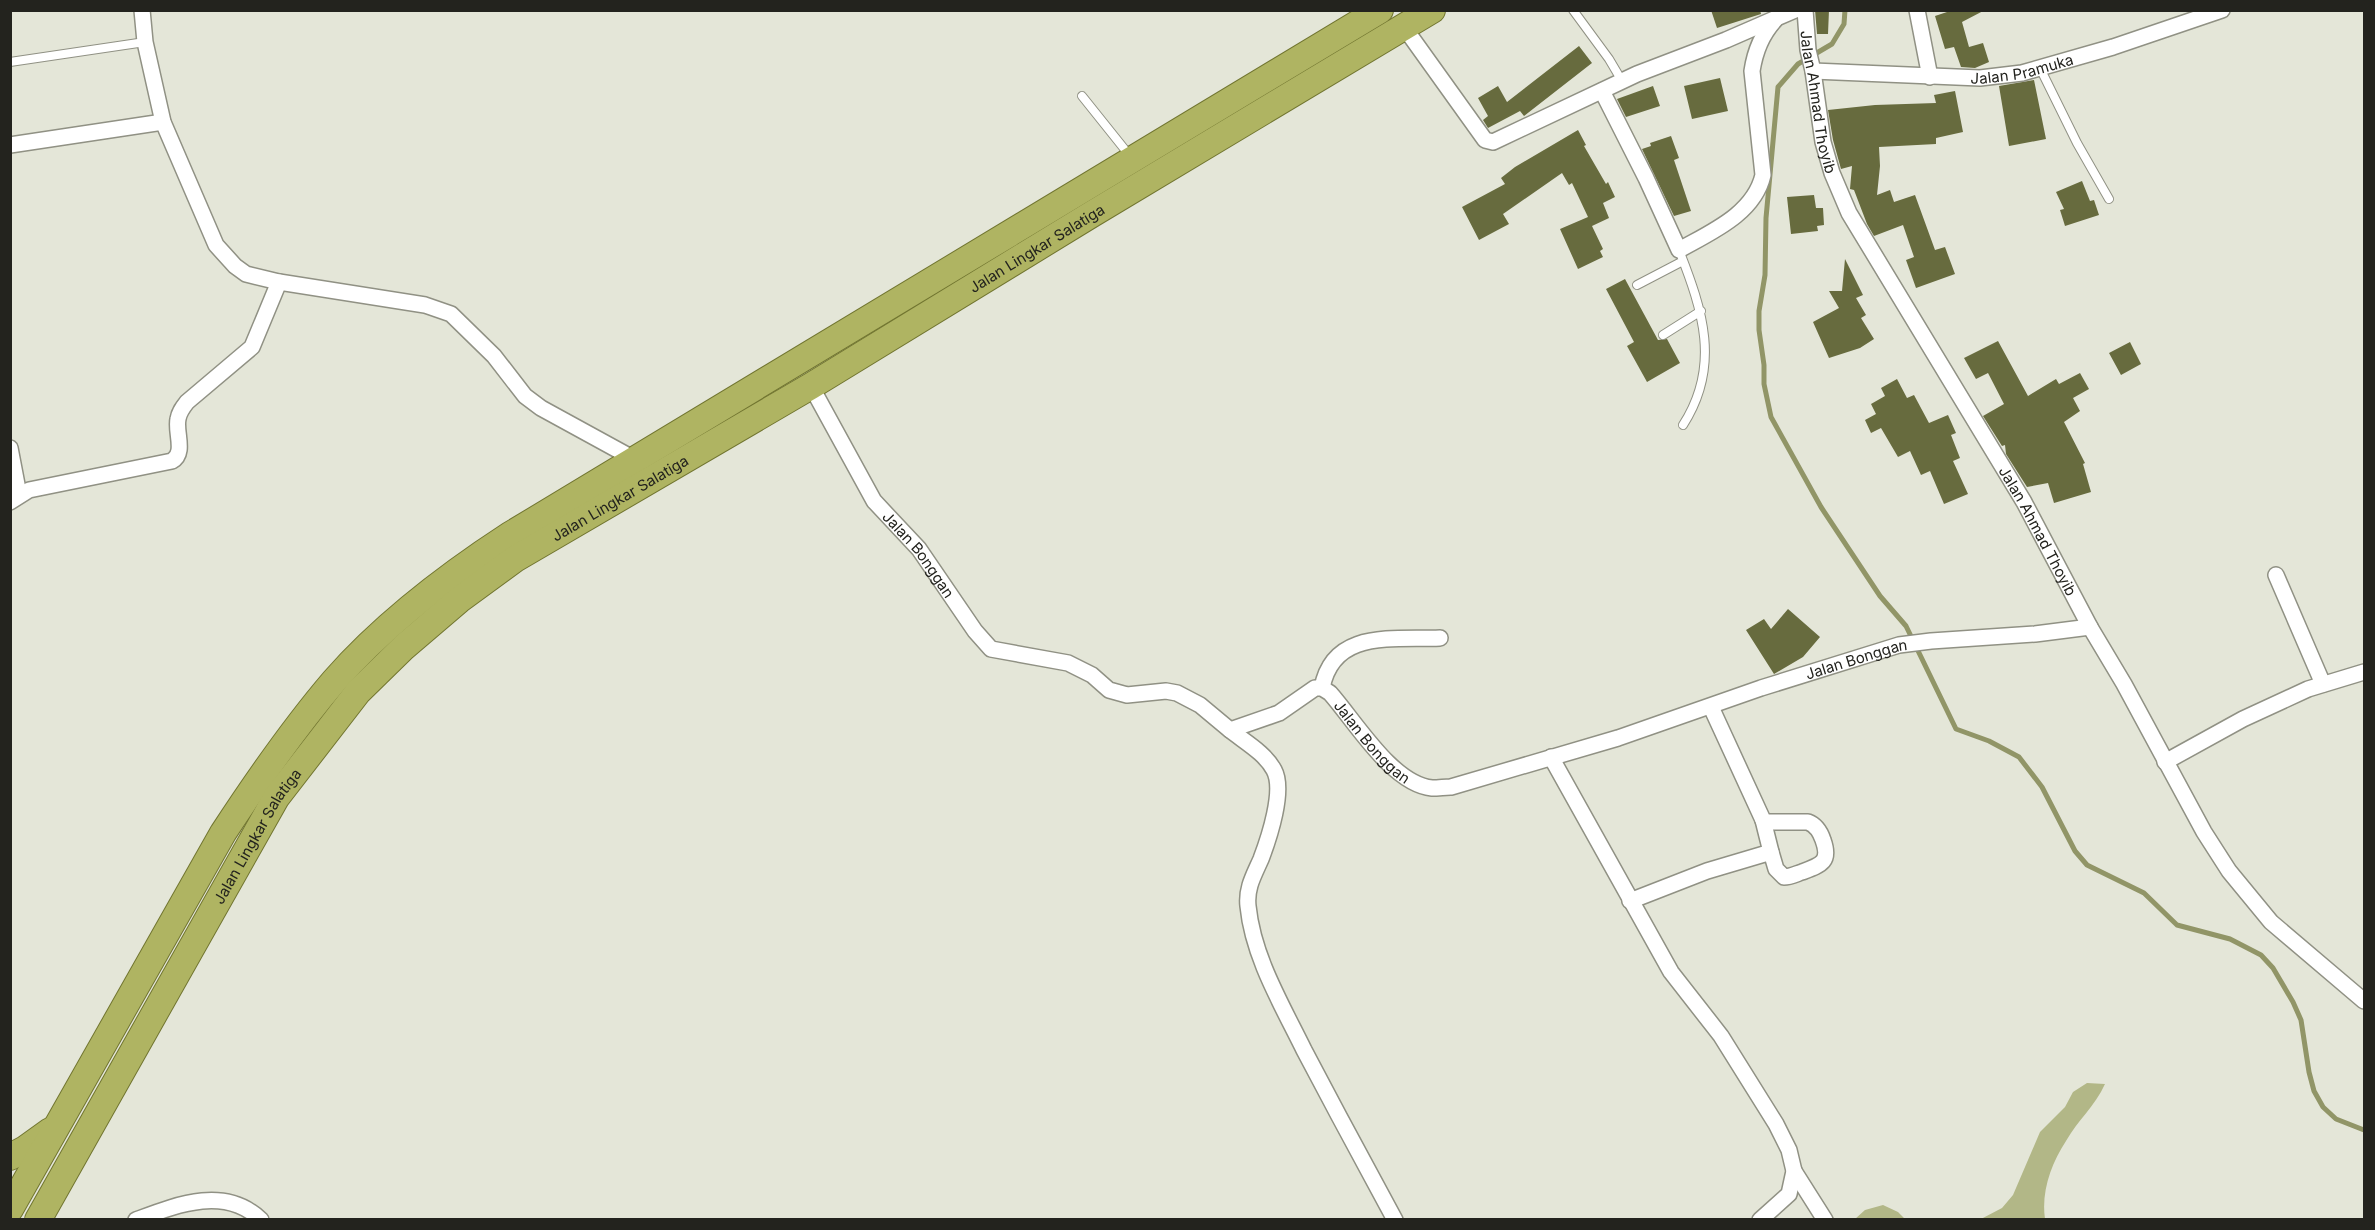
<svg xmlns="http://www.w3.org/2000/svg" width="2375" height="1230" viewBox="0 0 2375 1230" font-family="Inter,sans-serif">
  <style>
    .forest { fill: #b2b787 }
    .lines { fill: none; stroke-linecap: round; stroke-linejoin: round }
    .stream { stroke: #919567; stroke-width: 5 }
    .building { fill: #676b3e }
    .service-casing { stroke: #909184; stroke-width: 10 }
    .minor-casing { stroke: #909184; stroke-width: 18 }
    .trunk-casing { stroke: #717530; stroke-width: 28 }
    .service { stroke: #fff; stroke-width: 8 }
    .minor { stroke: #fff; stroke-width: 15 }
    .trunk { stroke: #afb462; stroke-width: 26 }
    .labels { text-anchor: middle; dominant-baseline: central; stroke-width: 6; stroke-linejoin: round; paint-order: stroke }
    .street-label { font-size: 15px; fill: #23231e; stroke: #fff }
  </style>
  <rect width="100%" height="100%" fill="#e4e6d8"/>
  <!-- forest -->
  <path class="forest" d="M 2087,1083 L 2105,1084 C 2095,1106 2078,1120 2066,1141 C 2051,1164 2041,1192 2045,1219 L 1981,1219 L 2002,1208 L 2013,1195 L 2040,1132 L 2065,1107 L 2073,1092 Z
    M 1883,1205 L 1898,1212 L 1905,1219 L 1855,1219 L 1865,1210 Z"/>
  <g class="lines">
    <!-- stream -->
    <path class="stream" d="M 1845,10 L 1844,24 L 1832,44 L 1798,64 L 1778,87 L 1766,218 L 1765,275 L 1759,311 L 1759,330 L 1764,365 L 1764,384 L 1771,417 L 1821,507 L 1880,596 L 1906,626 L 1956,729 L 1989,741 L 2019,757 L 2042,787 L 2075,851 L 2087,865 L 2144,893 L 2177,925 L 2230,939 L 2261,955 L 2273,968 L 2293,1002 L 2301,1020 L 2309,1072 L 2314,1091 L 2323,1107 L 2336,1119 L 2364,1130"/>
  </g>
  <!-- building -->
  <path class="building" d="M 1711,10 L 1760,10 L 1761,14 L 1717,28 Z
    M 1815,10 L 1829,10 L 1828,34 L 1817,34 Z
    M 1953,10 L 1985,10 L 1962,22 L 1969,47 L 1983,43 L 1989,62 L 1975,68 L 1961,67 L 1954,47 L 1945,49 L 1935,16 Z
    M 1579,46 L 1592,63 L 1524,116 L 1520,111 L 1488,128 L 1483,120 L 1488,116 L 1478,98 L 1498,86 L 1507,102 Z
    M 1720,78 L 1728,111 L 1692,119 L 1684,86 Z
    M 2034,80 L 2046,139 L 2009,146 L 1999,86 Z
    M 1653,86 L 1660,106 L 1626,117 L 1617,99 Z
    M 1955,91 L 1963,132 L 1936,138 L 1936,144 L 1879,147 L 1880,166 L 1877,195 L 1890,190 L 1894,202 L 1915,195 L 1935,250 L 1945,247 L 1955,274 L 1916,288 L 1906,260 L 1914,257 L 1903,225 L 1874,236 L 1867,224 L 1854,190 L 1850,189 L 1852,166 L 1841,169 L 1833,140 L 1828,110 L 1875,105 L 1936,103 L 1934,95 Z
    M 1578,130 L 1586,145 L 1584,146 L 1606,184 L 1608,182 L 1615,197 L 1603,203 L 1609,218 L 1592,226 L 1603,249 L 1600,251 L 1603,257 L 1578,269 L 1560,229 L 1588,217 L 1572,183 L 1569,185 L 1562,173 L 1503,214 L 1509,224 L 1479,240 L 1462,207 L 1505,184 L 1501,178 L 1515,167 Z
    M 1671,136 L 1679,158 L 1674,160 L 1691,211 L 1674,216 L 1642,149 L 1651,146 L 1650,143 Z
    M 2082,181 L 2090,201 L 2094,200 L 2099,215 L 2065,226 L 2060,210 L 2064,209 L 2056,192 Z
    M 1814,195 L 1816,208 L 1823,208 L 1824,225 L 1817,226 L 1818,231 L 1791,234 L 1787,197 Z
    M 1845,259 L 1863,295 L 1856,298 L 1866,315 L 1861,318 L 1874,339 L 1860,348 L 1829,358 L 1813,322 L 1839,308 L 1829,291 L 1842,291 Z
    M 1625,279 L 1658,340 L 1667,339 L 1680,363 L 1647,382 L 1627,346 L 1634,342 L 1606,289 Z
    M 1998,341 L 2028,396 L 2056,379 L 2059,384 L 2080,373 L 2089,389 L 2073,398 L 2080,411 L 2064,422 L 2085,463 L 2083,464 L 2091,492 L 2054,503 L 2048,483 L 2027,487 L 2006,454 L 2005,445 L 2002,446 L 1983,416 L 2004,404 L 1988,373 L 1976,379 L 1964,358 Z
    M 2130,342 L 2141,364 L 2121,375 L 2109,353 Z
    M 1897,379 L 1907,398 L 1914,395 L 1929,423 L 1948,415 L 1956,433 L 1951,435 L 1960,458 L 1953,461 L 1968,494 L 1944,504 L 1930,471 L 1921,475 L 1910,451 L 1898,457 L 1881,428 L 1871,433 L 1865,420 L 1876,414 L 1871,404 L 1885,396 L 1881,388 Z
    M 1788,609 L 1820,637 L 1803,657 L 1774,674 L 1746,630 L 1764,619 L 1771,629 Z"/>
  <g class="lines">
    <defs>
      <path id="service" d="M 1573,10 L 1609,59 L 1622,81
        M 10,62 L 145,42
        M 2040,68 L 2077,143 L 2109,199
        M 1082,96 L 1130,156
        M 1679,250 C 1703,311 1721,366 1683,425
        M 1637,285 L 1683,261
        M 1663,335 L 1701,311"/>
      <g id="minor">
        <path d="M 142,10 L 145,42 L 163,122 L 216,245 L 235,266 L 246,274 L 279,282 L 425,305 L 451,314 L 494,356 L 525,396 L 541,408 L 636,460"/>
        <path id="s1" d="M 1805,10 L 1808,50 L 1813,71 L 1823,142 L 1832,173 L 1849,213 L 2024,502 L 2090,627 L 2124,684 L 2204,832 L 2229,871 L 2271,922 L 2364,1001"/>
        <path d="M 1917,10 L 1930,77"/>
        <path d="M 1404,27 L 1485,140 L 1493,142 L 1637,74 L 1726,40 L 1795,10"/>
        <path id="s2" d="M 1813,71 L 1980,78 L 2022,73 L 2113,47 L 2222,10"/>
        <path d="M 1602,91 L 1646,178 L 1679,250 C 1711,232 1754,214 1763,175 L 1752,71 C 1755,51 1761,35 1775,20"/>
        <path d="M 10,145 L 163,122"/>
        <path id="s3" d="M 811,386 L 874,501 L 919,549 L 975,631 L 991,649 L 1068,663 L 1092,675 L 1109,690 L 1127,695 L 1166,691 L 1177,693 L 1200,705 L 1230,730 L 1279,713 L 1315,688 L 1322,688 L 1330,693 C 1355,721 1392,784 1432,788 C 1439,788 1445,787 1451,787 L 1618,738 L 1761,688 L 1899,645 L 1931,641 L 2035,634 L 2090,627"/>
        <path d="M 10,448 L 19,495"/>
        <path d="M 10,502 L 29,490 L 172,461 C 186,453 175,432 178,419 C 179,412 183,407 187,402 L 252,347 L 279,282"/>
        <path d="M 2276,575 L 2323,684"/>
        <path d="M 1322,688 C 1333,629 1393,640 1440,638"/>
        <path d="M 1230,730 C 1245,742 1265,753 1274,770 C 1285,790 1269,838 1261,859 C 1254,875 1246,888 1248,906 C 1253,957 1282,1005 1304,1050 C 1334,1107 1364,1163 1395,1220"/>
        <path d="M 1551,757 L 1671,972 L 1721,1036 L 1776,1124 L 1789,1150 L 1794,1171 L 1789,1194 L 1760,1220"/>
        <path d="M 2165,762 L 2243,719 L 2308,689 L 2364,672"/>
        <path d="M 1763,820 L 1771,852"/>
        <path d="M 1630,901 L 1707,871 L 1771,852 L 1776,869 L 1784,877 C 1790,877 1796,874 1802,872 C 1821,865 1831,862 1823,840 C 1820,831 1816,825 1808,822 L 1767,822 L 1763,820 L 1711,707"/>
        <path d="M 1794,1171 L 1825,1220"/>
        <path d="M 136,1220 C 176,1205 225,1185 261,1220"/>
      </g>
      <g id="trunk">
        <path d="M 10,1157 L 25,1149 L 50,1131"/>
        <path d="M 10,1209 L 223,833 C 257,781 293,729 334,681 C 384,624 447,576 510,535 L 1380,10"/>
        <path id="s4" d="M 38,1220 L 276,798 L 358,692 L 404,647 L 459,600 L 515,559 L 811,386 L 1092,214 L 1432,10"/>
      </g>
    </defs>
    <!-- service casing -->
    <use href="#service" class="service-casing"/>
    <!-- minor casing -->
    <use href="#minor" class="minor-casing"/>
    <!-- trunk casing -->
    <use href="#trunk" class="trunk-casing"/>
    <!-- service -->
    <use href="#service" class="service"/>
    <!-- minor -->
    <use href="#minor" class="minor"/>
    <!-- trunk -->
    <use href="#trunk" class="trunk"/>
  </g>
  <g class="labels">
    <!-- street labels -->
    <g class="street-label">
      <text stroke="none"><textPath href="#s2" startOffset="210">Jalan Pramuka</textPath></text>
      <text stroke="none"><textPath href="#s1" startOffset="93">Jalan Ahmad Thoyib</textPath></text>
      <text stroke="none"><textPath href="#s4" startOffset="1432">Jalan Lingkar Salatiga</textPath></text>
      <text stroke="none"><textPath href="#s4" startOffset="946">Jalan Lingkar Salatiga</textPath></text>
      <text stroke="none"><textPath href="#s1" startOffset="579">Jalan Ahmad Thoyib</textPath></text>
      <text stroke="none"><textPath href="#s3" startOffset="201">Jalan Bonggan</textPath></text>
      <text stroke="none"><textPath href="#s3" startOffset="1281">Jalan Bonggan</textPath></text>
      <text stroke="none"><textPath href="#s3" startOffset="759">Jalan Bonggan</textPath></text>
      <text stroke="none"><textPath href="#s4" startOffset="442">Jalan Lingkar Salatiga</textPath></text>
    </g>
  </g>
  <!-- border -->
  <rect width="2375" height="1230" fill="none" stroke="#23231e" stroke-width="24"/>
</svg>
